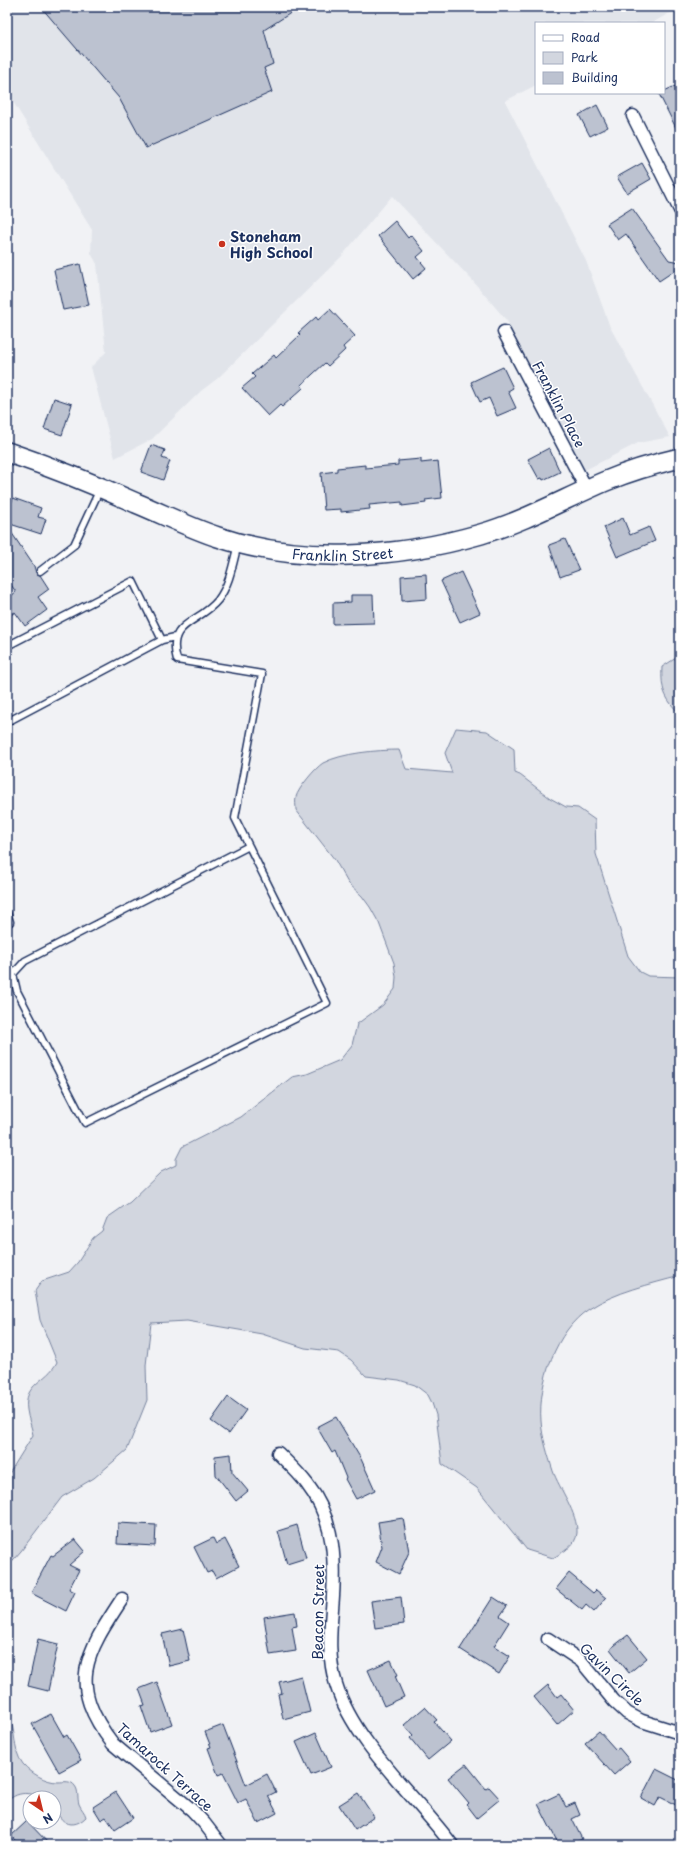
<svg xmlns="http://www.w3.org/2000/svg" width="687" height="1852" viewBox="0 0 687 1852" font-family="'Playpen Sans',sans-serif">
  <style>
    .built { fill: #e1e4ea }
    .green { fill: #d2d6df; stroke: #76829e }
    .building { fill: #bcc2d0; stroke: #1b2f5e }
    .lines { fill: none; stroke-linecap: round; stroke-linejoin: round }
    .lane-casing { stroke: #1b2f5e; stroke-width: 9 }
    .street-casing { stroke: #1b2f5e; stroke-width: 15 }
    .primary-casing { stroke: #1b2f5e; stroke-width: 22 }
    .lane { stroke: #fff; stroke-width: 6 }
    .street { stroke: #fff; stroke-width: 12 }
    .primary { stroke: #fff; stroke-width: 19 }
    .poi-dot { fill: #c8321e; stroke: #fff; stroke-width: 1.5 }
    .labels { text-anchor: middle; dominant-baseline: central; stroke-width: 3; stroke-linejoin: round; paint-order: stroke }
    .poi-label { font-size: 14px; font-weight: bold; fill: #1b2f5e; stroke: #fff; text-anchor: start }
    .street-label { font-size: 14px; fill: #1b2f5e; stroke: #fff }
  </style>
  <rect width="100%" height="100%" fill="#f1f2f5"/>
  <filter id="ink" filterUnits="userSpaceOnUse"><feTurbulence type="fractalNoise" baseFrequency=".025" numOctaves="2"/><feDisplacementMap in="SourceGraphic" scale="8" xChannelSelector="R" yChannelSelector="G"/><feConvolveMatrix kernelMatrix="1 2 1 2 8 2 1 2 1" color-interpolation-filters="sRGB"/></filter>
  <g filter="url(#ink)">
    <!-- built -->
    <path class="built" d="M 7,7 L 680,7 L 652,23 L 536,23 L 536,85 L 505,101 L 586,261 L 610,327 L 670,437 L 638,443 L 585,470 L 507,321 L 472,280 L 392,196 L 341,257 L 218,378 L 201,391 L 152,439 L 115,458 L 91,367 L 106,352 L 97,264 L 91,253 L 92,230 L 7,92 Z"/>
    <!-- green -->
    <path class="green" d="M 676,658 L 680,658 L 680,714 C 664,698 661,689 662,667 Z
      M 456,728 L 487,731 L 514,749 L 515,773 L 520,775 L 550,798 L 566,807 L 578,808 L 595,820 L 596,854 L 628,956 L 640,972 L 648,976 L 680,977 L 680,1276 C 651,1284 615,1292 589,1309 C 556,1330 538,1383 541,1421 C 542,1437 548,1455 553,1471 C 559,1488 578,1514 577,1533 C 576,1546 563,1552 553,1558 L 527,1550 L 477,1488 L 442,1464 L 436,1415 L 432,1403 L 428,1395 L 415,1385 L 399,1380 L 366,1376 L 351,1360 L 339,1352 L 305,1348 L 262,1334 L 187,1321 L 151,1323 L 146,1365 L 147,1400 L 127,1450 L 94,1478 L 62,1497 L 21,1551 L 7,1567 L 7,1477 L 33,1435 C 32,1427 28,1419 27,1410 C 23,1383 47,1382 57,1362 L 40,1320 L 35,1291 L 42,1281 L 69,1272 L 78,1262 L 93,1238 L 102,1231 L 107,1218 L 130,1202 L 161,1172 L 176,1165 L 176,1159 L 182,1147 L 241,1117 L 292,1077 L 307,1074 L 340,1060 L 352,1045 L 357,1024 L 383,1005 L 395,989 L 396,977 L 394,963 L 379,923 L 370,907 L 362,896 L 348,883 L 335,860 L 296,810 C 296,806 295,801 296,797 C 298,789 315,768 323,763 C 342,753 377,750 399,750 L 406,769 L 452,773 L 445,753 Z
      M 7,1715 C 18,1729 11,1749 23,1764 C 31,1773 45,1782 58,1782 C 64,1782 71,1780 75,1786 C 79,1791 77,1798 79,1804 C 81,1809 85,1812 86,1817 C 69,1834 54,1817 54,1798 C 35,1798 25,1786 7,1801 Z"/>
    <!-- building -->
    <path class="building" d="M 41,7 L 300,7 L 264,30 L 273,64 L 264,68 L 272,92 L 146,148 L 119,98 Z
      M 680,84 L 680,136 L 659,94 L 664,93 L 664,91 Z
      M 597,105 L 608,127 L 590,136 L 579,115 Z
      M 642,163 L 651,179 L 627,193 L 617,177 Z
      M 632,208 L 669,260 L 680,262 L 680,267 L 659,281 L 626,234 L 618,240 L 607,224 Z
      M 395,221 L 408,238 L 411,235 L 424,251 L 417,257 L 426,268 L 413,279 L 378,236 Z
      M 80,264 L 89,305 L 63,310 L 54,270 Z
      M 330,309 L 355,336 L 343,347 L 345,350 L 328,366 L 325,363 L 301,385 L 303,388 L 282,407 L 280,405 L 268,416 L 242,388 L 255,377 L 252,374 L 274,355 L 276,358 L 300,335 L 298,333 L 316,317 L 318,320 Z
      M 503,367 L 513,388 L 508,391 L 516,408 L 497,416 L 489,398 L 480,402 L 471,382 Z
      M 54,398 L 72,404 L 62,435 L 44,429 Z
      M 151,445 L 165,450 L 162,458 L 170,461 L 163,480 L 141,472 Z
      M 549,448 L 560,472 L 543,480 L 542,478 L 539,479 L 528,459 Z
      M 421,459 L 421,463 L 438,461 L 442,498 L 425,500 L 426,503 L 402,506 L 402,502 L 369,505 L 370,509 L 341,512 L 341,509 L 324,510 L 321,473 L 337,471 L 337,468 L 365,465 L 365,468 L 398,465 L 398,461 Z
      M 13,498 L 41,508 L 38,517 L 46,519 L 41,534 L 7,523 L 7,515 Z
      M 623,518 L 630,535 L 649,527 L 655,541 L 617,557 L 604,527 Z
      M 7,526 L 34,566 L 36,573 L 40,575 L 49,589 L 38,597 L 47,610 L 25,626 L 15,612 L 7,618 L 7,599 L 16,592 L 7,579 Z
      M 565,539 L 579,570 L 560,577 L 549,545 Z
      M 461,572 L 480,613 L 460,622 L 441,581 Z
      M 426,574 L 427,599 L 402,601 L 401,576 Z
      M 351,595 L 373,595 L 374,623 L 333,624 L 333,603 L 351,602 Z
      M 228,1397 L 246,1410 L 229,1434 L 211,1421 Z
      M 336,1417 L 361,1459 L 375,1490 L 356,1499 L 345,1479 L 346,1478 L 335,1451 L 332,1453 L 317,1427 Z
      M 231,1454 L 232,1472 L 248,1491 L 236,1501 L 216,1475 L 215,1456 Z
      M 403,1518 L 409,1552 L 399,1574 L 376,1562 L 382,1547 L 378,1522 Z
      M 118,1523 L 156,1525 L 155,1546 L 117,1544 Z
      M 297,1525 L 306,1558 L 287,1564 L 278,1531 Z
      M 213,1538 L 216,1544 L 225,1539 L 239,1566 L 216,1578 L 212,1571 L 207,1573 L 194,1547 Z
      M 75,1539 L 85,1551 L 69,1565 L 79,1570 L 69,1589 L 75,1592 L 66,1611 L 31,1593 L 51,1555 L 53,1556 Z
      M 569,1573 L 593,1593 L 596,1590 L 606,1598 L 594,1612 L 586,1605 L 582,1610 L 556,1589 Z
      M 401,1597 L 404,1624 L 375,1628 L 371,1601 Z
      M 493,1597 L 507,1606 L 500,1616 L 509,1622 L 494,1646 L 510,1656 L 499,1674 L 460,1649 Z
      M 295,1612 L 297,1626 L 292,1627 L 296,1651 L 270,1655 L 264,1617 Z
      M 183,1629 L 190,1661 L 169,1666 L 162,1634 Z
      M 628,1635 L 647,1658 L 629,1673 L 610,1649 Z
      M 38,1639 L 58,1644 L 48,1691 L 28,1686 Z
      M 391,1660 L 398,1675 L 395,1676 L 404,1697 L 384,1706 L 368,1670 Z
      M 301,1676 L 310,1712 L 283,1719 L 278,1694 L 282,1693 L 279,1682 Z
      M 157,1682 L 172,1724 L 150,1732 L 141,1706 L 145,1705 L 139,1689 Z
      M 548,1685 L 557,1697 L 561,1694 L 574,1710 L 557,1725 L 534,1697 Z
      M 425,1707 L 437,1720 L 434,1722 L 451,1741 L 428,1760 L 410,1738 L 413,1735 L 404,1725 Z
      M 51,1714 L 64,1737 L 67,1735 L 81,1760 L 59,1772 L 32,1724 Z
      M 223,1725 L 246,1785 L 267,1774 L 276,1792 L 268,1796 L 277,1813 L 258,1823 L 246,1799 L 238,1803 L 223,1773 L 218,1775 L 208,1748 L 211,1747 L 205,1732 Z
      M 599,1731 L 616,1750 L 619,1748 L 630,1761 L 614,1775 L 585,1743 Z
      M 316,1733 L 331,1767 L 311,1775 L 296,1742 Z
      M 466,1764 L 486,1789 L 489,1787 L 500,1799 L 477,1818 L 467,1805 L 469,1803 L 448,1778 Z
      M 656,1769 L 680,1781 L 680,1807 L 660,1797 L 655,1806 L 641,1798 Z
      M 116,1792 L 133,1818 L 115,1830 L 106,1817 L 101,1820 L 93,1807 Z
      M 358,1793 L 374,1817 L 355,1830 L 339,1805 Z
      M 559,1794 L 566,1807 L 575,1803 L 580,1815 L 572,1819 L 582,1839 L 570,1845 L 559,1845 L 538,1804 Z
      M 27,1821 L 50,1845 L 20,1845 L 11,1836 Z"/>
    <g class="lines">
      <defs>
        <path id="lane" d="M 238,544 C 233,563 230,584 218,600 C 199,624 166,621 177,660 L 262,674 L 235,818 L 327,1003 L 85,1123 L 17,991 L 13,974 L 25,961 L 249,846
          M 40,571 L 74,545 L 100,489
          M 7,646 L 133,581 L 162,640
          M 7,722 L 162,640 L 175,637
          M 7,913 L 10,922"/>
        <path id="street" d="M 633,116 L 680,210
          M 504,332 L 587,490
          M 278,1453 C 288,1463 299,1473 307,1484 C 336,1521 336,1565 332,1609 C 330,1634 328,1659 336,1684 C 354,1743 415,1795 452,1845
          M 122,1599 C 85,1655 67,1684 113,1744 L 192,1810 L 204,1823 L 221,1845
          M 548,1639 L 581,1661 L 614,1701 L 627,1713 L 642,1721 L 680,1733"/>
        <g id="primary">
          <path id="s1" d="M 7,452 C 51,467 94,484 136,503 C 163,514 190,528 218,537 C 301,565 398,558 481,534 C 525,521 564,499 606,481 C 630,471 654,464 680,458"/>
        </g>
      </defs>
      <!-- lane casing -->
      <use href="#lane" class="lane-casing"/>
      <!-- street casing -->
      <use href="#street" class="street-casing"/>
      <!-- primary casing -->
      <use href="#primary" class="primary-casing"/>
      <!-- lane -->
      <use href="#lane" class="lane"/>
      <!-- street -->
      <use href="#street" class="street"/>
      <!-- primary -->
      <use href="#primary" class="primary"/>
    </g>
  </g>
  <!-- markers -->
  <circle class="poi-dot" cx="222" cy="244" r="4"/>
  <g class="labels">
    <!-- poi labels -->
    <g class="poi-label">
      <text x="230" y="236">Stoneham<tspan x="230" dy="16">High School</tspan></text>
    </g>
    <!-- street labels -->
    <g class="street-label">
      <text transform="translate(559 404) rotate(62)">Franklin Place</text>
      <text stroke="none"><textPath href="#s1" startOffset="354">Franklin Street</textPath></text>
      <text transform="translate(318 1612) rotate(-89)">Beacon Street</text>
      <text transform="translate(612 1674) rotate(44)">Gavin Circle</text>
      <text transform="translate(165 1767) rotate(42)">Tamarock Terrace</text>
    </g>
  </g>
  <!-- margin -->
  <rect width="687" height="1852" fill="none" stroke="#fff" stroke-width="24"/>
  <rect x="12" y="12" width="663" height="1828" fill="none" stroke="#1b2f5e" stroke-width="1.5" filter="url(#ink)"/>
  <!-- legend -->
  <rect x="535" y="22" width="130" height="72" fill="#ffffff" stroke="#a4acbf"/>
  <rect x="543" y="35" width="20" height="6" fill="#ffffff" stroke="#a4acbf"/>
  <text x="571" y="42" font-size="12" fill="#1b2f5e">Road</text>
  <rect x="543" y="52" width="20" height="12" fill="#d2d6df" stroke="#a4acbf"/>
  <text x="571" y="62" font-size="12" fill="#1b2f5e">Park</text>
  <rect x="543" y="72" width="20" height="12" fill="#bcc2d0" stroke="#a4acbf"/>
  <text x="571" y="82" font-size="12" fill="#1b2f5e">Building</text>
  <!-- north arrow -->
  <g transform="translate(42 1810) rotate(145)"><circle r="19" fill="#ffffff" stroke="#a4acbf"/>
  <path d="M0-3L7 15L0 10L-7 15Z" fill="#c8321e"/>
  <text y="-6" font-size="11" font-weight="bold" text-anchor="middle" fill="#1b2f5e">N</text>
  </g>
</svg>
